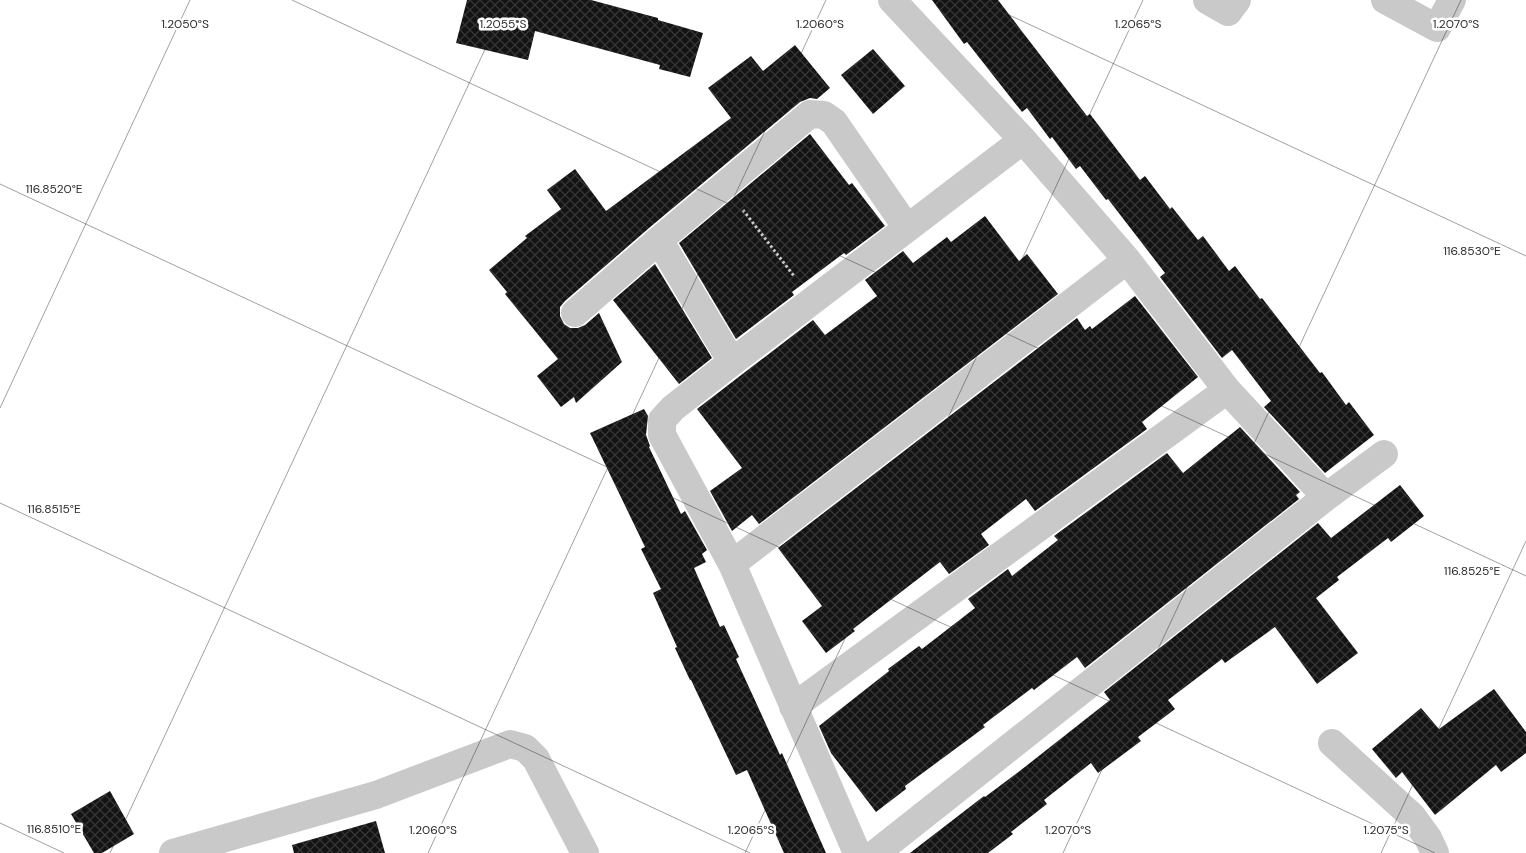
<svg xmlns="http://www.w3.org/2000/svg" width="1526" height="853" viewBox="0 0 1526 853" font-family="'DM Sans',sans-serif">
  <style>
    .building { fill: url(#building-cross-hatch) }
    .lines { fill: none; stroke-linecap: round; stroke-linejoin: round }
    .path { stroke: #c9c9c9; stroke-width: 3; stroke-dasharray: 2.5 2.5; stroke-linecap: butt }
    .minor { stroke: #c9c9c9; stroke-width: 28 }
    .ticks { fill: none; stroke: #2c2c2c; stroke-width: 1; stroke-opacity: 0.45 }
    .ticks-label { font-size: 12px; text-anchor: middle; fill: #2c2c2c; stroke: #fff; stroke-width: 5; stroke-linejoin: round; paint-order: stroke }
  </style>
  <defs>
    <pattern id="building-cross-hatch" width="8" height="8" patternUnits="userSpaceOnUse" patternTransform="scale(1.25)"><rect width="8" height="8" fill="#131313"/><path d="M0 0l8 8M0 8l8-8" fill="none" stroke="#363636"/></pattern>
  </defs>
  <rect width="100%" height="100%" fill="#fff"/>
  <!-- building -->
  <path class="building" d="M 467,0 L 591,0 L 658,18 L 658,20 L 703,33 L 690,77 L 659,69 L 660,65 L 535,31 L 528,60 L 456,43 Z
    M 932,0 L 998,0 L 1087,116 L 1090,114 L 1140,180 L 1145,176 L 1170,209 L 1172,207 L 1198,240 L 1203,236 L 1229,271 L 1235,266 L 1260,299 L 1262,298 L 1320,373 L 1322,372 L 1346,405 L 1349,402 L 1374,435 L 1325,473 L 1264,407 L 1271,401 L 1232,350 L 1222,358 L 1160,277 L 1165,273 L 1108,199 L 1106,200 L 1080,166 L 1076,169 L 1052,137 L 1050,139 L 1027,108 L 1022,112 L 967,42 L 964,44 Z
    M 795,45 L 830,88 L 817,99 L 810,98 L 800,102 L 649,228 L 565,301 L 560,307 L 560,316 L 564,324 L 570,328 L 578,328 L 585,325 L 599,313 L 622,362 L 576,403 L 574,397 L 561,407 L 537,376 L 558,359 L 505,294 L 507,292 L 489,270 L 527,238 L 525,236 L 561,209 L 547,190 L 575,169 L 606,211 L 731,118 L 708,88 L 751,56 L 763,71 Z
    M 873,49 L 905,86 L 873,114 L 841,75 Z
    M 810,134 L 849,185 L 852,183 L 885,226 L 846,255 L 844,253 L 792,292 L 794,295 L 736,339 L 679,243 Z
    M 985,216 L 1019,261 L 1027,254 L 1058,294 L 759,524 L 752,515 L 732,531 L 710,491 L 742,468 L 697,409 L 813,320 L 825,335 L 877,296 L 865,280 L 903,251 L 913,263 L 947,237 L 951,242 Z
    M 655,264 L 712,358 L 679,384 L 613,300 Z
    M 1135,296 L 1198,377 L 1142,422 L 1147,429 L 1035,511 L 1026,499 L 981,534 L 989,545 L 949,574 L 940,562 L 853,629 L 855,631 L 826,653 L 802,621 L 822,606 L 778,548 L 1077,318 L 1085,330 L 1090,326 L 1092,329 Z
    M 644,409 L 648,416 L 646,435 L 650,446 L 649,447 L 681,514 L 685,511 L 707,550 L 702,554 L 706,562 L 694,568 L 720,627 L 724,625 L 739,657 L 736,659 L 780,755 L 782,753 L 826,853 L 784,853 L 747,770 L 736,775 L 691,680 L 690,680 L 675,648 L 677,647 L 653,593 L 661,589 L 641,549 L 645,547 L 590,433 Z
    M 1240,427 L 1300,492 L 1296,495 L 1299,499 L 1085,668 L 1077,657 L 1034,690 L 1032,688 L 983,725 L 985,727 L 905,786 L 906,789 L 876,812 L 831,753 L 819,726 L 889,671 L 888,669 L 919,646 L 922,649 L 975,608 L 968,599 L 1008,569 L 1012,576 L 1058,540 L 1054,536 L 1167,453 L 1183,473 Z
    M 1400,485 L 1424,516 L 1391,542 L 1388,538 L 1337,577 L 1339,580 L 1316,598 L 1358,653 L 1317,684 L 1275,627 L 1225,663 L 1222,659 L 1168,700 L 1175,709 L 1138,737 L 1141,741 L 1098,773 L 1091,763 L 1044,800 L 1047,804 L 1011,832 L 1013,834 L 988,853 L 910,853 L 984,796 L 985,797 L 1021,770 L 1110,700 L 1104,692 L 1318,523 L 1331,538 Z
    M 1494,689 L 1526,732 L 1526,753 L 1501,772 L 1496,765 L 1435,815 L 1402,772 L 1396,778 L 1372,749 L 1421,708 L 1439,729 Z
    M 110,791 L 134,834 L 102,853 L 94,853 L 71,814 Z
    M 376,821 L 385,853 L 294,853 L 292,845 Z"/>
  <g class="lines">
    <!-- path -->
    <path class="path" d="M 743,210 L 794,276"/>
    <!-- minor -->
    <path class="minor" d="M 892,0 L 1023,140 L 1127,260 L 1227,390 L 1326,497
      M 1207,0 L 1228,12 L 1237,0
      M 1385,0 L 1437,28 L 1452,0
      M 575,313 L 659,240
      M 732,362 L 659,240 L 810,114 L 824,115 L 834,122 L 907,228
      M 732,564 L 1127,260
      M 793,707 L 1227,390
      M 1332,743 L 1412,816 L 1428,838 L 1435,853
      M 173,853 L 376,795 L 510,744 L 525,748 L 536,759 L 585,853
      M 857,853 L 732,564 L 662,435 L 662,420 L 673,408 L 732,362 L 1023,140
      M 876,853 L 1326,497 L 1384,454"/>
  </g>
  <!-- ticks -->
  <path class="ticks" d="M 292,0 L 1526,576M 977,0 L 1526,256M 0,184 L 1435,853M 0,408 L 190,0M 0,503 L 750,853M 0,823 L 64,853M 110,853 L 508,0M 428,853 L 826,0M 745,853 L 1143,0M 1063,853 L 1461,0M 1381,853 L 1526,541"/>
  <g class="ticks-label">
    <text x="185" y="28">1.2050°S</text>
    <text x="503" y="28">1.2055°S</text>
    <text x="820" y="28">1.2060°S</text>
    <text x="1138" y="28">1.2065°S</text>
    <text x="1456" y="28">1.2070°S</text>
    <text x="54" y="193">116.8520°E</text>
    <text x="1472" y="255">116.8530°E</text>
    <text x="54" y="513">116.8515°E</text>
    <text x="1472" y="575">116.8525°E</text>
    <text x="54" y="833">116.8510°E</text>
    <text x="433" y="834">1.2060°S</text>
    <text x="751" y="834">1.2065°S</text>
    <text x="1068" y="834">1.2070°S</text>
    <text x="1386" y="834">1.2075°S</text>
  </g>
</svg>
